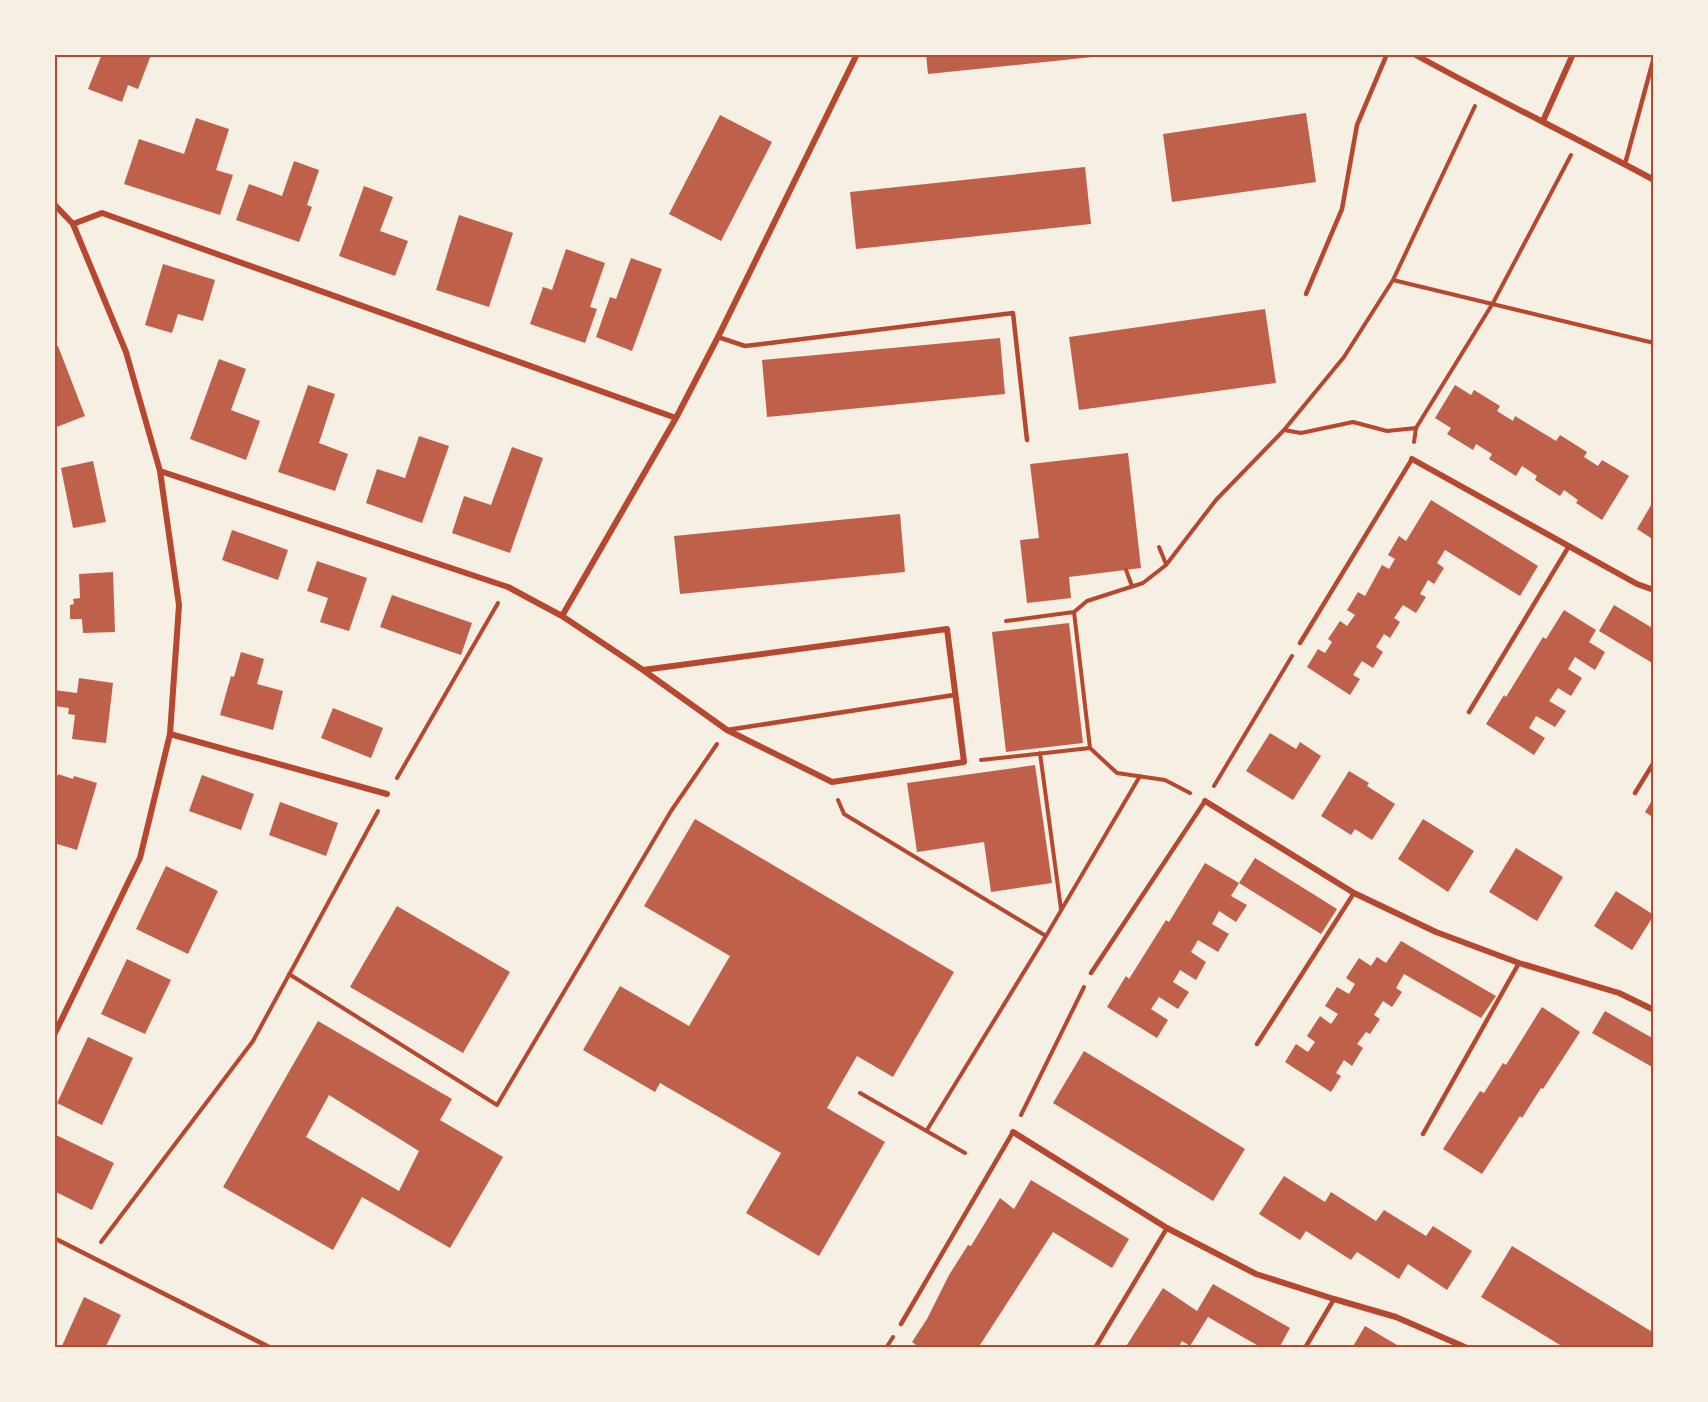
<svg xmlns="http://www.w3.org/2000/svg" width="1708" height="1402" viewBox="0 0 1708 1402" font-family="'Exo 2',sans-serif">
  <style>
    .building { fill: #bf614a; fill-rule: evenodd }
    .lines { fill: none; stroke-linecap: round; stroke-linejoin: round }
    .path { stroke: #b5482f; stroke-width: 4 }
    .service { stroke: #b5482f; stroke-width: 4.5 }
    .minor { stroke: #b5482f; stroke-width: 6 }
    .neatline { fill: none; stroke: #b5482f; stroke-width: 2 }
  </style>
  <rect width="100%" height="100%" fill="#f6efe4"/>
  <!-- building -->
  <path class="building" d="M 102,54 L 151,55 L 138,89 L 128,85 L 122,102 L 88,89 Z
    M 926,54 L 1102,54 L 1102,56 L 928,74 Z
    M 1306,113 L 1316,182 L 1172,202 L 1163,134 Z
    M 720,115 L 772,142 L 721,241 L 669,214 Z
    M 196,118 L 229,129 L 216,170 L 233,175 L 220,215 L 124,184 L 139,139 L 184,154 Z
    M 294,161 L 319,170 L 307,205 L 312,207 L 299,242 L 236,220 L 249,184 L 282,196 Z
    M 1085,167 L 1091,224 L 856,249 L 850,192 Z
    M 364,186 L 393,197 L 380,231 L 408,241 L 395,276 L 339,256 Z
    M 459,215 L 513,233 L 489,307 L 436,290 Z
    M 566,249 L 605,263 L 590,307 L 597,309 L 585,343 L 530,324 L 543,287 L 552,290 Z
    M 631,258 L 662,269 L 632,351 L 596,337 L 610,297 L 616,299 Z
    M 163,264 L 215,280 L 203,321 L 178,314 L 172,333 L 145,325 Z
    M 1265,309 L 1276,383 L 1079,410 L 1069,337 Z
    M 1000,338 L 1005,394 L 767,417 L 762,360 Z
    M 58,346 L 85,416 L 54,428 L 54,347 Z
    M 219,359 L 246,369 L 231,410 L 260,421 L 246,460 L 190,439 Z
    M 308,385 L 335,394 L 319,443 L 348,454 L 335,491 L 278,472 Z
    M 1455,385 L 1471,395 L 1474,390 L 1500,406 L 1497,411 L 1513,421 L 1515,416 L 1556,441 L 1560,435 L 1587,452 L 1584,457 L 1598,466 L 1602,460 L 1629,476 L 1602,520 L 1576,503 L 1578,500 L 1564,490 L 1560,496 L 1535,480 L 1537,476 L 1522,466 L 1516,476 L 1489,459 L 1492,454 L 1476,444 L 1473,450 L 1447,434 L 1451,428 L 1435,418 Z
    M 419,436 L 449,446 L 422,523 L 366,503 L 377,469 L 405,478 Z
    M 512,447 L 543,458 L 510,553 L 452,533 L 464,496 L 491,505 Z
    M 1128,453 L 1141,568 L 1069,577 L 1071,598 L 1027,603 L 1020,540 L 1039,538 L 1030,464 Z
    M 93,461 L 106,522 L 73,528 L 61,468 Z
    M 1431,500 L 1538,566 L 1520,596 L 1445,550 L 1437,563 L 1444,568 L 1434,584 L 1428,580 L 1420,594 L 1426,597 L 1416,613 L 1403,605 L 1394,618 L 1400,622 L 1390,638 L 1384,634 L 1376,647 L 1383,652 L 1373,668 L 1362,661 L 1353,675 L 1360,679 L 1350,695 L 1307,667 L 1318,649 L 1325,653 L 1332,642 L 1328,639 L 1340,621 L 1347,626 L 1355,615 L 1347,610 L 1358,592 L 1365,596 L 1382,565 L 1389,569 L 1395,559 L 1388,555 L 1399,536 L 1406,541 Z
    M 1654,500 L 1654,540 L 1637,529 Z
    M 900,514 L 905,572 L 680,594 L 674,536 Z
    M 232,530 L 288,550 L 278,580 L 222,560 Z
    M 317,561 L 367,578 L 349,631 L 320,622 L 328,598 L 307,591 Z
    M 113,572 L 115,632 L 83,633 L 82,619 L 70,619 L 70,605 L 74,604 L 73,599 L 80,598 L 79,574 Z
    M 392,595 L 472,623 L 461,655 L 380,627 Z
    M 1614,605 L 1654,629 L 1654,664 L 1599,631 Z
    M 1564,610 L 1596,630 L 1589,642 L 1605,652 L 1595,670 L 1575,657 L 1568,669 L 1582,678 L 1571,696 L 1558,688 L 1549,701 L 1566,711 L 1555,727 L 1536,716 L 1529,728 L 1545,738 L 1534,755 L 1486,724 L 1504,695 L 1506,697 L 1543,637 L 1546,639 Z
    M 1069,623 L 1083,743 L 1006,752 L 992,632 Z
    M 241,652 L 264,659 L 257,684 L 283,691 L 273,730 L 220,715 L 231,676 L 234,677 Z
    M 79,678 L 113,683 L 106,743 L 72,739 L 75,715 L 68,714 L 69,708 L 54,706 L 54,690 L 77,693 Z
    M 333,708 L 383,728 L 371,758 L 321,738 Z
    M 1270,733 L 1296,749 L 1300,742 L 1321,756 L 1293,800 L 1246,771 Z
    M 1035,765 L 1052,883 L 991,892 L 984,842 L 917,852 L 907,783 Z
    M 1349,771 L 1369,783 L 1367,786 L 1395,804 L 1372,840 L 1355,829 L 1351,835 L 1321,816 Z
    M 58,774 L 73,779 L 74,776 L 97,783 L 77,850 L 54,843 L 54,786 Z
    M 202,775 L 254,794 L 241,830 L 189,811 Z
    M 1654,797 L 1654,818 L 1645,812 Z
    M 280,802 L 338,823 L 326,856 L 269,835 Z
    M 695,819 L 954,972 L 893,1077 L 857,1056 L 827,1108 L 885,1142 L 819,1256 L 746,1213 L 781,1153 L 660,1083 L 655,1092 L 583,1050 L 620,986 L 689,1026 L 730,956 L 644,906 Z
    M 1423,819 L 1474,851 L 1448,892 L 1398,859 Z
    M 1516,848 L 1563,877 L 1537,921 L 1489,892 Z
    M 1255,858 L 1337,909 L 1321,934 L 1239,883 L 1231,896 L 1247,905 L 1236,922 L 1219,911 L 1212,924 L 1229,934 L 1218,952 L 1198,940 L 1191,952 L 1206,962 L 1196,980 L 1180,970 L 1173,982 L 1189,992 L 1178,1009 L 1159,997 L 1151,1009 L 1168,1020 L 1157,1038 L 1107,1007 L 1126,976 L 1129,979 L 1166,920 L 1169,922 L 1205,863 L 1239,883 Z
    M 166,866 L 218,891 L 188,954 L 136,929 Z
    M 1616,891 L 1654,915 L 1632,950 L 1594,926 Z
    M 397,906 L 510,972 L 463,1053 L 350,987 Z
    M 1401,941 L 1496,996 L 1481,1018 L 1404,974 L 1396,988 L 1402,992 L 1392,1007 L 1383,1001 L 1374,1015 L 1380,1019 L 1370,1034 L 1366,1032 L 1357,1044 L 1363,1048 L 1352,1066 L 1344,1060 L 1336,1073 L 1341,1076 L 1331,1092 L 1285,1062 L 1296,1044 L 1308,1052 L 1315,1042 L 1307,1036 L 1320,1016 L 1331,1024 L 1338,1014 L 1325,1006 L 1337,987 L 1349,994 L 1355,984 L 1346,978 L 1359,958 L 1371,966 L 1377,957 L 1386,963 Z
    M 127,959 L 171,980 L 145,1034 L 101,1014 Z
    M 1542,1007 L 1580,1032 L 1543,1089 L 1541,1088 L 1522,1118 L 1520,1116 L 1482,1174 L 1443,1149 L 1480,1091 L 1484,1093 L 1503,1063 L 1506,1065 Z
    M 1605,1011 L 1654,1039 L 1654,1068 L 1592,1033 Z
    M 318,1021 L 452,1099 L 440,1120 L 503,1157 L 450,1248 L 362,1197 L 333,1250 L 223,1187 ZM 329,1095 L 419,1151 L 399,1191 L 306,1137 Z
    M 88,1037 L 133,1058 L 102,1125 L 57,1103 Z
    M 1084,1051 L 1245,1149 L 1213,1201 L 1053,1103 Z
    M 54,1134 L 114,1163 L 92,1210 L 54,1191 Z
    M 1284,1176 L 1325,1202 L 1331,1192 L 1376,1221 L 1384,1210 L 1426,1236 L 1433,1226 L 1472,1251 L 1447,1290 L 1408,1264 L 1399,1279 L 1357,1252 L 1351,1260 L 1306,1231 L 1300,1240 L 1259,1214 Z
    M 1031,1180 L 1129,1239 L 1112,1268 L 1053,1232 L 978,1348 L 920,1348 L 912,1342 L 927,1319 L 949,1275 L 968,1245 L 971,1246 L 1000,1198 L 1014,1209 Z
    M 1512,1246 L 1654,1333 L 1654,1348 L 1565,1348 L 1481,1297 Z
    M 1213,1284 L 1290,1328 L 1279,1348 L 1262,1348 L 1208,1317 L 1190,1346 L 1182,1341 L 1178,1348 L 1125,1348 L 1163,1288 L 1197,1311 Z
    M 84,1297 L 121,1315 L 105,1348 L 61,1348 Z
    M 1365,1326 L 1402,1348 L 1352,1348 Z"/>
  <g class="lines">
    <!-- path -->
    <path class="path" d="M 1393,280 L 1654,343
      M 1284,430 L 1301,433 L 1353,422 L 1387,431 L 1416,428
      M 1414,442 L 1416,428 L 1493,303 L 1571,155
      M 1159,547 L 1166,564
      M 1126,570 L 1132,586
      M 1074,612 L 1090,748
      M 1006,621 L 1074,612 L 1087,601 L 1143,583 L 1166,565 L 1216,500 L 1284,430 L 1344,357 L 1393,280 L 1475,106
      M 1040,753 L 1061,909
      M 981,760 L 1090,748 L 1117,773 L 1165,780 L 1190,793
      M 397,778 L 498,603
      M 1214,786 L 1292,656
      M 838,800 L 844,814 L 1046,936
      M 289,974 L 497,1105 L 671,811 L 717,744
      M 860,1093 L 965,1153
      M 1021,1115 L 1084,987
      M 927,1130 L 1046,936 L 1140,776
      M 101,1242 L 253,1041 L 378,811
      M 886,1348 L 893,1337"/>
    <!-- service -->
    <path class="service" d="M 1625,164 L 1654,57
      M 1306,294 L 1342,209 L 1357,125 L 1387,54
      M 718,337 L 745,346 L 1013,313 L 1027,440
      M 1300,643 L 1412,459
      M 1469,712 L 1569,546
      M 727,730 L 954,695
      M 1635,793 L 1654,762
      M 1091,973 L 1205,801
      M 1257,1044 L 1354,893
      M 1423,1134 L 1519,963
      M 54,1238 L 271,1348
      M 901,1324 L 1013,1132
      M 1095,1348 L 1167,1228
      M 1305,1348 L 1334,1299"/>
    <!-- minor -->
    <path class="minor" d="M 1414,54 C 1493,98 1575,137 1654,180
      M 1543,121 L 1573,54
      M 54,204 L 73,224 L 126,352 L 160,471 L 179,605 L 170,734 L 140,858 L 54,1035
      M 73,224 L 102,213 L 676,418
      M 1412,459 L 1637,584 L 1654,590
      M 160,471 L 508,587 L 562,616 L 643,670 L 727,730 L 832,782 L 964,762 L 947,629 L 643,670
      M 562,616 L 676,418 L 718,337 L 857,54
      M 170,734 L 387,794
      M 1205,801 L 1354,893 L 1436,932 L 1519,963 L 1619,993 L 1654,1010
      M 1013,1132 L 1167,1228 L 1256,1274 L 1334,1299 L 1396,1317 L 1467,1348"/>
  </g>
  <!-- border -->
  <rect width="1708" height="1402" fill="none" stroke="#f6efe4" stroke-width="111"/>
  <rect x="56" y="56" width="1596" height="1290" class="neatline"/>
</svg>
